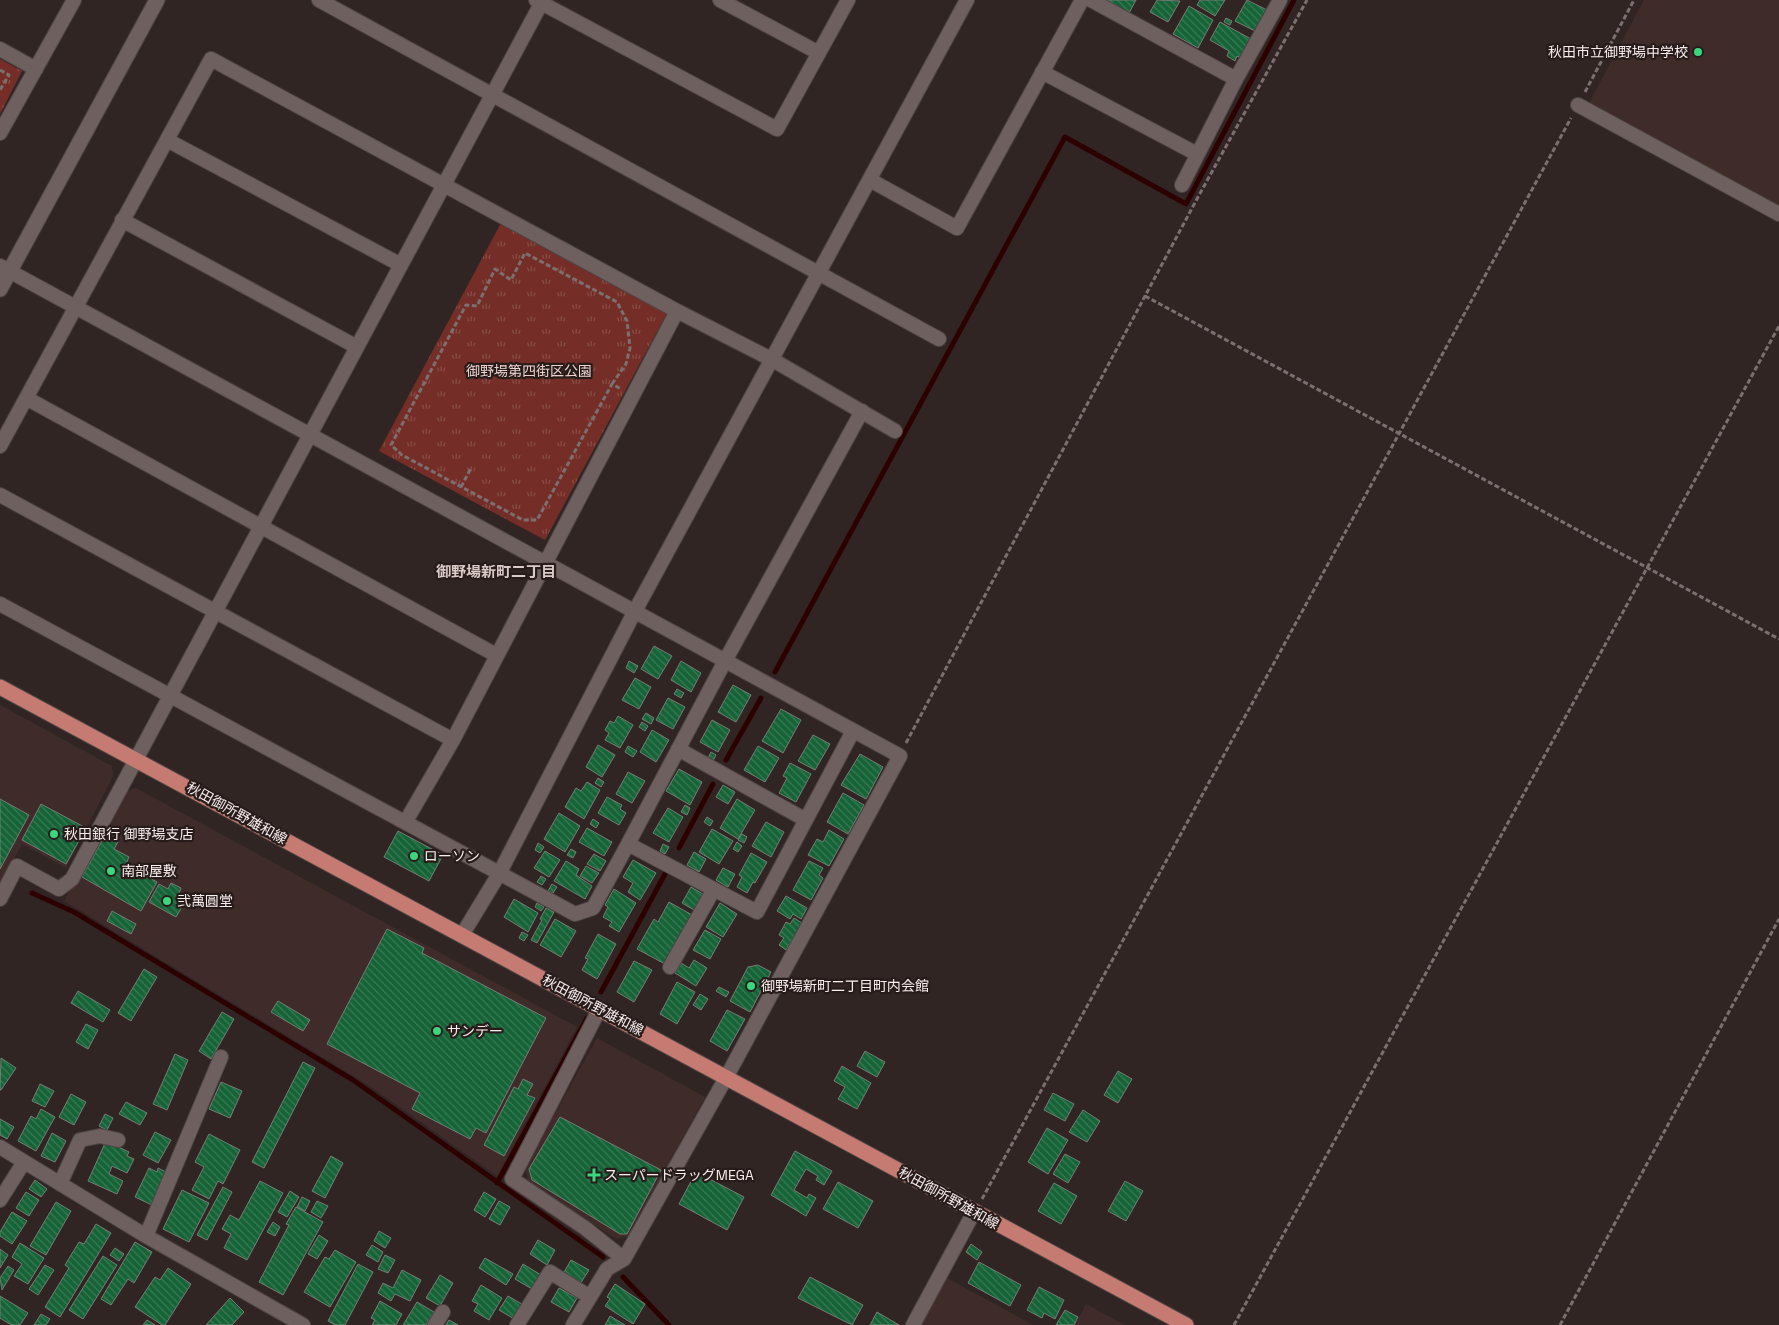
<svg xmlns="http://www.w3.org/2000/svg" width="1779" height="1325" viewBox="0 0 1779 1325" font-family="'Space Grotesk','Noto Sans JP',sans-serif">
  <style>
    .built { fill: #3f2c2a }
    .grass { fill: url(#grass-tufts) }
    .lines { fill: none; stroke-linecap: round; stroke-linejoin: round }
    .stream { stroke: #2d0000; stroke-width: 5 }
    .building { fill: url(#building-back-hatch); stroke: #737e75 }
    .street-casing { stroke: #4e4443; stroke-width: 16 }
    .secondary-casing { stroke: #4e4443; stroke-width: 17 }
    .primary-casing { stroke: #4e4443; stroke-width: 17 }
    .path { stroke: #7b706f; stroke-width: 3; stroke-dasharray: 5 2.5; stroke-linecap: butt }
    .street { stroke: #6d605e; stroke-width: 14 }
    .secondary { stroke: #6d605e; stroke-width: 15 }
    .primary { stroke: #c57b72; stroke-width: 15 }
    .poi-dot { fill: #3bd77f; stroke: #271c1a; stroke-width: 2 }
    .labels { text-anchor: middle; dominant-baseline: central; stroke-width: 4.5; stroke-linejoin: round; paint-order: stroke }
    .poi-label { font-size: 14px; fill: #f6edec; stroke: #271c1a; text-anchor: start }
    .park-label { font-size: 14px; fill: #eed2ce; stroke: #271c1a }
    .street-label { font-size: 14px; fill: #f6edec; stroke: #271c1a }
    .neighbourhood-label { font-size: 15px; font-weight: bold; fill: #d9c9c7; stroke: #271c1a }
  </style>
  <defs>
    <pattern id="grass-tufts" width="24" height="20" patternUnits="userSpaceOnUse" patternTransform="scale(1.25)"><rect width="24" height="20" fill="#742e27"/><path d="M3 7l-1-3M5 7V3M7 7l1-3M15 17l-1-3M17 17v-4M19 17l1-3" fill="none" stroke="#884d46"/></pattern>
    <pattern id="building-back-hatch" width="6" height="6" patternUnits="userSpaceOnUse" patternTransform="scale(1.25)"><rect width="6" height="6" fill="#166337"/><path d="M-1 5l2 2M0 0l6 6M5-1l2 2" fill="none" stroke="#387a54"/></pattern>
  </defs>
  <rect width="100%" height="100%" fill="#312524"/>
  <!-- built -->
  <path class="built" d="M 1644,0 L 1779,0 L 1779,206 L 1589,103 Z
    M 0,705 L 112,766 L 113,776 L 66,868 L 22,844 L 0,885 Z
    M 136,788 L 577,1027 L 497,1176 L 371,1087 L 64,901 L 124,792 Z
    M 597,1038 L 705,1097 L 629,1236 L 616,1239 L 528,1181 L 525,1168 Z
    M 945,1277 L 1033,1325 L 919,1325 Z
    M 1086,1304 L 1125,1325 L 1075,1325 Z"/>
  <!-- grass -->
  <path class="grass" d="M 0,59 L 22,71 L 0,114 Z
    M 501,223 L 667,313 L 545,540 L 379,451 Z"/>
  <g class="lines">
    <!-- stream -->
    <path class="stream" d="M 775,672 L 1065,137 L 1186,204 L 1294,0
      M 726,760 L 761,698
      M 679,848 L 713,784
      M 32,893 L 74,912 L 353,1080 L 603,1257
      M 601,992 L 665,874
      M 497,1183 L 587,1018
      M 623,1277 L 669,1325"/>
  </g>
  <!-- building -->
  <path class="building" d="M 1107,0 L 1136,0 L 1129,13 Z
    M 1157,0 L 1180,1 L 1168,22 L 1150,12 Z
    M 1200,0 L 1225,0 L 1215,16 L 1197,5 Z
    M 1247,0 L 1267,10 L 1255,31 L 1235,21 Z
    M 1189,6 L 1213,20 L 1198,48 L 1173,34 Z
    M 1226,18 L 1232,21 L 1230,25 L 1224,22 Z
    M 1220,22 L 1251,39 L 1241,58 L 1237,56 L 1235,61 L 1227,56 L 1229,51 L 1210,40 Z
    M 654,646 L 672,656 L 658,679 L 641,669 Z
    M 629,661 L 638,666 L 634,673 L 626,668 Z
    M 681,661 L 701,673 L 691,692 L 671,680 Z
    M 635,678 L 651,687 L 639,709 L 622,700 Z
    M 733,685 L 751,695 L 736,722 L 718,712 Z
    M 677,689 L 684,693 L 681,698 L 674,694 Z
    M 668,698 L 685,707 L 673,729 L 656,720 Z
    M 781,709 L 801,720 L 783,753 L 762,741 Z
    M 646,713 L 654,718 L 651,724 L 642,719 Z
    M 618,716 L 633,725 L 620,748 L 605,740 L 609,733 L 605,730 L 610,721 L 614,723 Z
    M 712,720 L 730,730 L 718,752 L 700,742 Z
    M 642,722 L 648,726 L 645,731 L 639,727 Z
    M 652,730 L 669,740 L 656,762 L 640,752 Z
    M 813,735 L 830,744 L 815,770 L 798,761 Z
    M 598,745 L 615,755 L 602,777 L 586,767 Z
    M 628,746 L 637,751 L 633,757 L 625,752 Z
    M 758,746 L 779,758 L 765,782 L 744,770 Z
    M 711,752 L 716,755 L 713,761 L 708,758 Z
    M 860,754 L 883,767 L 866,799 L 841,785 Z
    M 790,763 L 811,774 L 796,802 L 779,793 L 787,778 L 783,776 Z
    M 679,769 L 702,782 L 690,805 L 666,791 Z
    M 628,772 L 645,781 L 632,803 L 616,794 Z
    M 598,778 L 604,782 L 601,787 L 595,783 Z
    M 587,782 L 600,790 L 584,819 L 565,807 L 576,788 L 581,791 Z
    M 723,785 L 735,792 L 728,804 L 716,797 Z
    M 843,793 L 864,805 L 848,834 L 827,822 Z
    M 607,797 L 622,805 L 620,809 L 626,813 L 619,825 L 598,813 Z
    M 0,799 L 29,815 L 0,869 Z
    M 737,799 L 755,810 L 738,839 L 720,828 Z
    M 41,804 L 86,828 L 66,864 L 22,840 Z
    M 685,805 L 690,808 L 687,815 L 681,812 Z
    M 668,808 L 683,817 L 669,842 L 653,833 Z
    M 559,813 L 580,826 L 565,852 L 544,839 Z
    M 707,817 L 713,821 L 710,826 L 704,822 Z
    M 593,819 L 599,823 L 596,828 L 590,824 Z
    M 766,822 L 784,832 L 771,857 L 752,846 Z
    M 587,828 L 612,842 L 604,856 L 579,842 Z
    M 712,829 L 733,841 L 719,864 L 699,852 Z
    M 829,830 L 844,839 L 829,866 L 808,855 L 817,839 L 823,842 Z
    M 398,831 L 443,855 L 429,881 L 384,857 Z
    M 742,834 L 747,837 L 744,843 L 738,840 Z
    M 105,835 L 118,842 L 114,849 L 129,857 L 126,864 L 157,882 L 141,911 L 82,877 Z
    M 737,842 L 742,846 L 738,852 L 733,849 Z
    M 538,843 L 544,847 L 540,853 L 535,850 Z
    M 663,844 L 669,847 L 665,854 L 660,851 Z
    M 571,849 L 576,852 L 573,858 L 567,855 Z
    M 545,851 L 560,860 L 549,877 L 534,868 Z
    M 694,852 L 706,859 L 699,872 L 687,865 Z
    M 751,853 L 767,862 L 755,883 L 753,882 L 747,893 L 737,887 L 742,877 L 739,875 Z
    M 594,854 L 606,861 L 600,871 L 587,864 Z
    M 633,860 L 656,873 L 640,900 L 628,892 L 633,883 L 623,877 Z
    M 566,861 L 579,869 L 576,875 L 592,886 L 585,899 L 554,881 Z
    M 809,861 L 823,868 L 819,875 L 823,878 L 811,900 L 793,890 Z
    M 586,866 L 599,873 L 592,883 L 580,876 Z
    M 723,868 L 735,874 L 728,887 L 716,880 Z
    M 541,876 L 546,879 L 542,885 L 537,882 Z
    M 171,883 L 181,888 L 178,896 L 186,900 L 176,917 L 149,902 L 159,884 L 168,889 Z
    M 552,884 L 557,887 L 553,893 L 548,891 Z
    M 691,887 L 703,894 L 694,910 L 682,903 Z
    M 614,889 L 636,903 L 619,932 L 609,926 L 612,922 L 603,917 L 608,907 L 605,905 Z
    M 786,896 L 807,908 L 801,919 L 793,914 L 790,919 L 777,911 Z
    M 514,899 L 538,913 L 528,932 L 504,917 Z
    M 669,902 L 692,915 L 665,964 L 637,949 L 654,919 L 658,922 Z
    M 537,903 L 544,907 L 541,911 L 535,907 Z
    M 720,903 L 737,914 L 723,937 L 706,927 Z
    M 546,908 L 554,912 L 537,943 L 531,940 L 542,920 L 540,919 Z
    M 112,911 L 136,924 L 131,934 L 107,921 Z
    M 794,918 L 802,923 L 786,950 L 779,945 L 784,938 L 779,935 L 786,922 L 790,924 Z
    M 555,919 L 576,931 L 561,957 L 540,945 Z
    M 387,929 L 424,948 L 422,953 L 546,1018 L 486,1133 L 476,1128 L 470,1139 L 412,1109 L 420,1093 L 327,1044 Z
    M 705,930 L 721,939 L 710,959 L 693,950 Z
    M 522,932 L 528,935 L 524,941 L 519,938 Z
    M 598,934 L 616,944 L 597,979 L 582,970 L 588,959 L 585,958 Z
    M 694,960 L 707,968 L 696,986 L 675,973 L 681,963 L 689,968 Z
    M 634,961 L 652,970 L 634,1002 L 617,992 Z
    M 758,965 L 771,972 L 750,1012 L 730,1001 L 748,967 Z
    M 144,969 L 157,977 L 131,1021 L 118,1013 Z
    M 677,982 L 695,992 L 677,1024 L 660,1014 Z
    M 719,987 L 729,992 L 726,997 L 716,991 Z
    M 78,991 L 110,1010 L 103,1022 L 71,1003 Z
    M 700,994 L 708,999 L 701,1010 L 693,1005 Z
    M 278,1001 L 310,1020 L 303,1031 L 271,1012 Z
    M 727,1010 L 745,1019 L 727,1051 L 710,1041 Z
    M 222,1012 L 234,1019 L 211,1059 L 199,1051 Z
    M 86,1024 L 98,1030 L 88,1049 L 76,1042 Z
    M 865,1051 L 885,1062 L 877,1077 L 857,1066 Z
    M 175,1054 L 188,1060 L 167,1110 L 153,1104 Z
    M 1,1058 L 16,1068 L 1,1090 L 0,1090 Z
    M 303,1062 L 315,1068 L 264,1168 L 252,1162 Z
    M 842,1066 L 871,1083 L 857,1109 L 838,1099 L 845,1087 L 834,1081 Z
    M 1118,1071 L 1132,1079 L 1118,1103 L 1104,1095 Z
    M 523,1079 L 533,1084 L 527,1095 L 535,1098 L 504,1156 L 484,1145 L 514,1087 L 518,1089 Z
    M 221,1082 L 242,1091 L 230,1118 L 209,1109 Z
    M 40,1084 L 54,1091 L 45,1107 L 32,1101 Z
    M 1053,1093 L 1074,1104 L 1065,1121 L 1044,1110 Z
    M 71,1094 L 86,1102 L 74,1125 L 59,1117 Z
    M 126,1102 L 147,1113 L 140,1125 L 119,1114 Z
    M 41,1109 L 55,1117 L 36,1151 L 18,1141 L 31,1116 L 36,1119 Z
    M 1083,1110 L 1100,1121 L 1087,1142 L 1069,1132 Z
    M 105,1114 L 113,1118 L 107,1130 L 99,1126 Z
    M 560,1117 L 661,1170 L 627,1234 L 620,1234 L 532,1180 L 529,1169 Z
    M 0,1119 L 14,1127 L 7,1139 L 0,1135 Z
    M 1047,1128 L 1068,1140 L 1048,1174 L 1028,1162 Z
    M 155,1132 L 171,1140 L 158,1163 L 143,1155 Z
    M 52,1133 L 66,1141 L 55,1162 L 41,1156 Z
    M 209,1134 L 240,1150 L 223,1184 L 218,1181 L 209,1199 L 192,1190 L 204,1167 L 195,1162 Z
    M 106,1141 L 129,1152 L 127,1156 L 134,1159 L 127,1173 L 112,1166 L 109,1174 L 123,1181 L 117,1194 L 88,1181 Z
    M 795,1151 L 832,1171 L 824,1185 L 816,1180 L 818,1176 L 806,1169 L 794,1190 L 807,1198 L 809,1194 L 816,1198 L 806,1216 L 771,1195 Z
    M 1065,1154 L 1080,1162 L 1068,1183 L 1053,1174 Z
    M 331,1156 L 343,1163 L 325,1198 L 312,1191 Z
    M 149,1168 L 157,1172 L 158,1168 L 168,1173 L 152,1205 L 135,1197 Z
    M 696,1172 L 744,1197 L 727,1230 L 679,1204 Z
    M 35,1180 L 47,1189 L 41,1197 L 29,1189 Z
    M 260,1181 L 283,1193 L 247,1260 L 224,1248 L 231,1234 L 222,1229 L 230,1215 L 239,1220 Z
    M 1125,1181 L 1143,1191 L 1126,1221 L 1108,1211 Z
    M 838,1182 L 873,1201 L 858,1228 L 823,1209 Z
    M 1054,1183 L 1077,1196 L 1061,1224 L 1038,1211 Z
    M 223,1187 L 232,1192 L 207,1240 L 197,1235 Z
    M 182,1190 L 209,1203 L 189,1242 L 163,1229 Z
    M 290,1191 L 299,1197 L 287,1217 L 278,1212 Z
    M 26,1192 L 39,1200 L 29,1216 L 16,1208 Z
    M 484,1192 L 496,1199 L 485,1217 L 474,1210 Z
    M 302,1197 L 310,1201 L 305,1211 L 297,1207 Z
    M 317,1201 L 328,1206 L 321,1218 L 311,1212 Z
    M 499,1201 L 510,1207 L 500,1225 L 489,1219 Z
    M 56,1202 L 71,1211 L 46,1255 L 30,1246 Z
    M 296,1207 L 323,1222 L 283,1295 L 259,1282 L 289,1225 L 286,1224 Z
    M 12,1212 L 27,1221 L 12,1244 L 0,1236 L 0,1232 Z
    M 273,1222 L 280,1227 L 275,1236 L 267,1232 Z
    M 96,1224 L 111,1233 L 60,1317 L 45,1307 L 69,1268 L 65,1265 L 79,1242 L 84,1244 Z
    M 379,1231 L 391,1238 L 385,1248 L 374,1241 Z
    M 319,1235 L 328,1241 L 317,1259 L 308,1254 Z
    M 538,1240 L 555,1250 L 547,1265 L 530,1254 Z
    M 135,1242 L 152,1252 L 134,1283 L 128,1279 L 111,1305 L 101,1299 Z
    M 20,1243 L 44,1258 L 28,1284 L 14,1276 L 22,1264 L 12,1257 Z
    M 971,1244 L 982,1252 L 977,1260 L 966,1252 Z
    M 372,1245 L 383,1252 L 378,1262 L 366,1255 Z
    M 115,1248 L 124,1254 L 119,1261 L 110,1255 Z
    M 0,1249 L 8,1255 L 0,1268 Z
    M 335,1250 L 356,1262 L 330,1307 L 304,1292 L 325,1257 L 329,1259 Z
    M 385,1255 L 395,1260 L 388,1273 L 378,1269 Z
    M 103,1256 L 117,1265 L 83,1319 L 69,1310 Z
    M 485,1258 L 513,1274 L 506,1285 L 479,1268 Z
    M 571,1260 L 589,1270 L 580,1284 L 563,1274 Z
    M 979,1262 L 1021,1285 L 1010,1306 L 968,1283 Z
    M 358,1264 L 373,1272 L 345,1325 L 335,1325 L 328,1321 Z
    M 523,1264 L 541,1275 L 532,1289 L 515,1279 Z
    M 45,1265 L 54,1270 L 38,1295 L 29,1289 Z
    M 8,1266 L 14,1270 L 2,1290 L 0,1278 Z
    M 168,1268 L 191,1284 L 165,1325 L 162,1325 L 135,1307 L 155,1277 L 160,1280 Z
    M 402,1270 L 421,1280 L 410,1301 L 395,1294 L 391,1301 L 378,1293 L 383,1283 L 393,1288 Z
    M 440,1275 L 453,1283 L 440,1306 L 426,1298 Z
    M 810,1277 L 863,1305 L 852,1325 L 798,1298 Z
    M 615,1284 L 645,1304 L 633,1324 L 605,1306 L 610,1299 L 607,1297 Z
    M 481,1285 L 502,1298 L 489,1320 L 474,1311 L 478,1304 L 472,1301 Z
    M 1039,1287 L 1064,1300 L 1055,1319 L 1044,1313 L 1042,1318 L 1027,1310 Z
    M 559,1288 L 577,1298 L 569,1312 L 551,1302 Z
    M 0,1296 L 28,1313 L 20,1325 L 11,1325 L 0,1318 Z
    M 508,1296 L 525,1306 L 516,1320 L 499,1310 Z
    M 230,1298 L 244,1312 L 232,1325 L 206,1325 Z
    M 380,1301 L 402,1314 L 396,1325 L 372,1325 L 375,1320 L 371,1318 Z
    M 417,1302 L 434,1312 L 426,1325 L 403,1325 Z
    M 1065,1310 L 1078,1317 L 1074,1325 L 1056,1325 Z
    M 877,1312 L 899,1325 L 870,1325 Z
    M 41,1314 L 50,1319 L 46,1325 L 34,1325 Z
    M 610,1316 L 625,1325 L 605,1325 Z
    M 147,1320 L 155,1325 L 143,1325 Z
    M 449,1320 L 458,1325 L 446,1325 Z"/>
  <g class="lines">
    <defs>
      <path id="street" d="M 319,0 L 939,339
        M 536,0 L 777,129 L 848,0
        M 720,0 L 819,53
        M 1091,0 L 1236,79 L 1280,0
        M 0,49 L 36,69
        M 1042,72 L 1197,154
        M 1578,105 L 1779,214
        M 0,133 L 74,0
        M 167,140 L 401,265
        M 870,180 L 957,228 L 1082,0
        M 1182,185 L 1236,79
        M 122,220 L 357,347
        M 0,266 L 900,756 L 727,1076 L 624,1259 L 607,1269 L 573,1325
        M 26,398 L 496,655
        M 0,446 L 211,59 L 677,311 L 773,360 L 895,431
        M 0,495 L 453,740
        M 0,604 L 575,914 L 593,908 L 628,844 L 757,912 L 853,731
        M 678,749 L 806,820
        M 406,821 L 453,740 L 677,311
        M 628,844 L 725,661 L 862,411
        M 0,899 L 17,866 L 59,889 L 72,879 L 543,0
        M 462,935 L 499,874 L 635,611 L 967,0
        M 670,967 L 714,889
        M 600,1008 L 512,1179 L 585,1228 L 624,1259
        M 0,1147 L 146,1236 L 303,1325
        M 60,1184 L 80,1140 L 100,1136 L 118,1140
        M 0,1200 L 24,1162
        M 146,1236 L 221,1057
        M 435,1325 L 443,1312
        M 517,1325 L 550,1272 L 590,1297
        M 913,1325 L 974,1212"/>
      <path id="secondary" d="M 0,289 L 157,0"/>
      <path id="primary" d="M 0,687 L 1186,1325"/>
    </defs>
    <!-- street casing -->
    <use href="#street" class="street-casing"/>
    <!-- secondary casing -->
    <use href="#secondary" class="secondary-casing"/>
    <!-- primary casing -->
    <use href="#primary" class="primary-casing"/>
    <!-- path -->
    <path class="path" d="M 0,70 L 9,75 L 0,90
      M 1585,92 L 1634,0
      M 1145,296 L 1779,639
      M 612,384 L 626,364 L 630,348 L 627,321 L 617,302 L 525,253 L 511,280 L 495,269 L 477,306 L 466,305 L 391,445 L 402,455 L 523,520 L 537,520 L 612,384 L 621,389
      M 461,487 L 471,468
      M 906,743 L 1198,197 L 1307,0
      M 982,1199 L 1571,118
      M 1234,1325 L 1779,326
      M 1560,1325 L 1779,919"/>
    <!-- street -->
    <use href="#street" class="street"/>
    <!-- secondary -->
    <use href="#secondary" class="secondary"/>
    <!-- primary -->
    <use href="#primary" class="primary"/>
  </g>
  <!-- markers -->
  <g class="poi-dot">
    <circle cx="1698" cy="52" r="5"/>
    <circle cx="54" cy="834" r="5"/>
    <circle cx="414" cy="856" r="5"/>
    <circle cx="111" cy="871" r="5"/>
    <circle cx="167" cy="901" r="5"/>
    <circle cx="751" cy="986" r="5"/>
    <circle cx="437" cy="1031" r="5"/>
    <path d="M591.5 1167.5h5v5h5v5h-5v5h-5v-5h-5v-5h5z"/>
  </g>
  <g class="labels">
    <!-- poi labels -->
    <g class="poi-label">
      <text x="1688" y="52" text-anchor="end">秋田市立御野場中学校</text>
      <text x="64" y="834">秋田銀行 御野場支店</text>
      <text x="424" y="856">ローソン</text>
      <text x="121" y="871">南部屋敷</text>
      <text x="177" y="901">弐萬圓堂</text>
      <text x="761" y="986">御野場新町二丁目町内会館</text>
      <text x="447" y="1031">サンデー</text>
      <text x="604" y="1175">スーパードラッグMEGA</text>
    </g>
    <!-- park labels -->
    <g class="park-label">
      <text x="529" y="371">御野場第四街区公園</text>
    </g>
    <!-- street labels -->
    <g class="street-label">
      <text transform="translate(237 813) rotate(29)">秋田御所野雄和線</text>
      <text transform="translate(593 1005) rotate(28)">秋田御所野雄和線</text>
      <text transform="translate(949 1198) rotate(29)">秋田御所野雄和線</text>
    </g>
    <!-- neighbourhood labels -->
    <g class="neighbourhood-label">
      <text x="496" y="571">御野場新町二丁目</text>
    </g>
  </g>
</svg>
